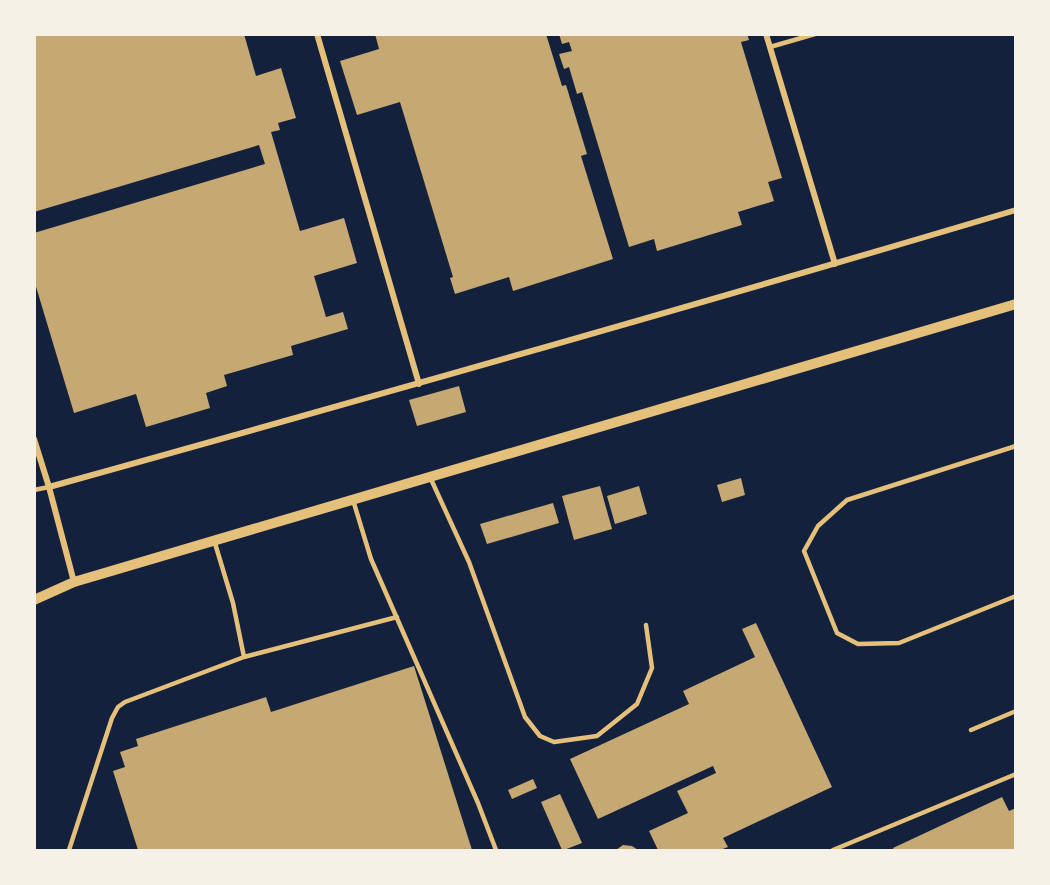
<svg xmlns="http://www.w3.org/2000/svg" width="1050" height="885" viewBox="0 0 1050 885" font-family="Poppins,sans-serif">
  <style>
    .building { fill: #c6a872 }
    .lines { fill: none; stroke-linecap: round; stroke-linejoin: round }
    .service { stroke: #e5c07b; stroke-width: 4.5 }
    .minor { stroke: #e5c07b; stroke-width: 6 }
    .tertiary { stroke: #e5c07b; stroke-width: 10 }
  </style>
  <rect width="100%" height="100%" fill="#14213d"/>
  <!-- building -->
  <path class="building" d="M 34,34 L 244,34 L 256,76 L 281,68 L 296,118 L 278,123 L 280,130 L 271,132 L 300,231 L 344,218 L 357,263 L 314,276 L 326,317 L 343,312 L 348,329 L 291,346 L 293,355 L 224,375 L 227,386 L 206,393 L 210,408 L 146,427 L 136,394 L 74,413 L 34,280 L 34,233 L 265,164 L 259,145 L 34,212 Z
    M 375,34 L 546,34 L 562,86 L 566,85 L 587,154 L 581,156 L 613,259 L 513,291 L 509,277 L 455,294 L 450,278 L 453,277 L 400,102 L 357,115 L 340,61 L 379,49 Z
    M 559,34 L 747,34 L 749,40 L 741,42 L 782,178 L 768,182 L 774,201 L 738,212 L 742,225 L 657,251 L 654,239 L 629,247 L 582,92 L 577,94 L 569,67 L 564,69 L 559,54 L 572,51 L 569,42 L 562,44 Z
    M 459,386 L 466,412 L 417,426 L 409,400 Z
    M 741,478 L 745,495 L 722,502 L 717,485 Z
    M 600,486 L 612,529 L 574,540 L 562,496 Z
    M 639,486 L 647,514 L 615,524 L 607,496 Z
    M 553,503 L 559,523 L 487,544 L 480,524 Z
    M 756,623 L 832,787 L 723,838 L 728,847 L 720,850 L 658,850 L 649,831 L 688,813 L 677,791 L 716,773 L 713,766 L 598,819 L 570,759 L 689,704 L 683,691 L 755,657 L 742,629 Z
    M 414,666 L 472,850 L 138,850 L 113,771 L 125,767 L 120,752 L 138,746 L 136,739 L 266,697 L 271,712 Z
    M 533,779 L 537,788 L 512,799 L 508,790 Z
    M 560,794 L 582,843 L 564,850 L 562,850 L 541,802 Z
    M 1002,797 L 1009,811 L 1016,808 L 1016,850 L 894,850 L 893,848 Z
    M 623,845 L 632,846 L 638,850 L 616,850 Z"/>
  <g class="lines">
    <!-- service -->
    <path class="service" d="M 770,47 L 815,34
      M 1016,446 L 847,500 L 818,526 L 804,551 L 837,633 L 858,644 L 899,643 L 1016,596
      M 430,477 L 469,562 L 525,717 L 540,736 L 554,742 L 597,736 L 637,704 L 652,668 L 646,625
      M 34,490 L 49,487
      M 353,500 L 371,559 L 478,803 L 496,850
      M 214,540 L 233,603 L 244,657
      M 971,730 L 1016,711
      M 69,850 L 112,718 L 118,707 L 125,702 L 244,657 L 397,617
      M 833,850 L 1016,774"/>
    <!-- minor -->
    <path class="minor" d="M 317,34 L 419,384
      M 766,34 L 835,264
      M 34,439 L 49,487 L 74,582
      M 49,487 C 372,397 694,306 1016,210"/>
    <!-- tertiary -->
    <path class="tertiary" d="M 34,600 L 74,582 L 1016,304"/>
  </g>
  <!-- border -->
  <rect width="1050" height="885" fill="none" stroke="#f6f1e7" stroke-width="72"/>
</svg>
